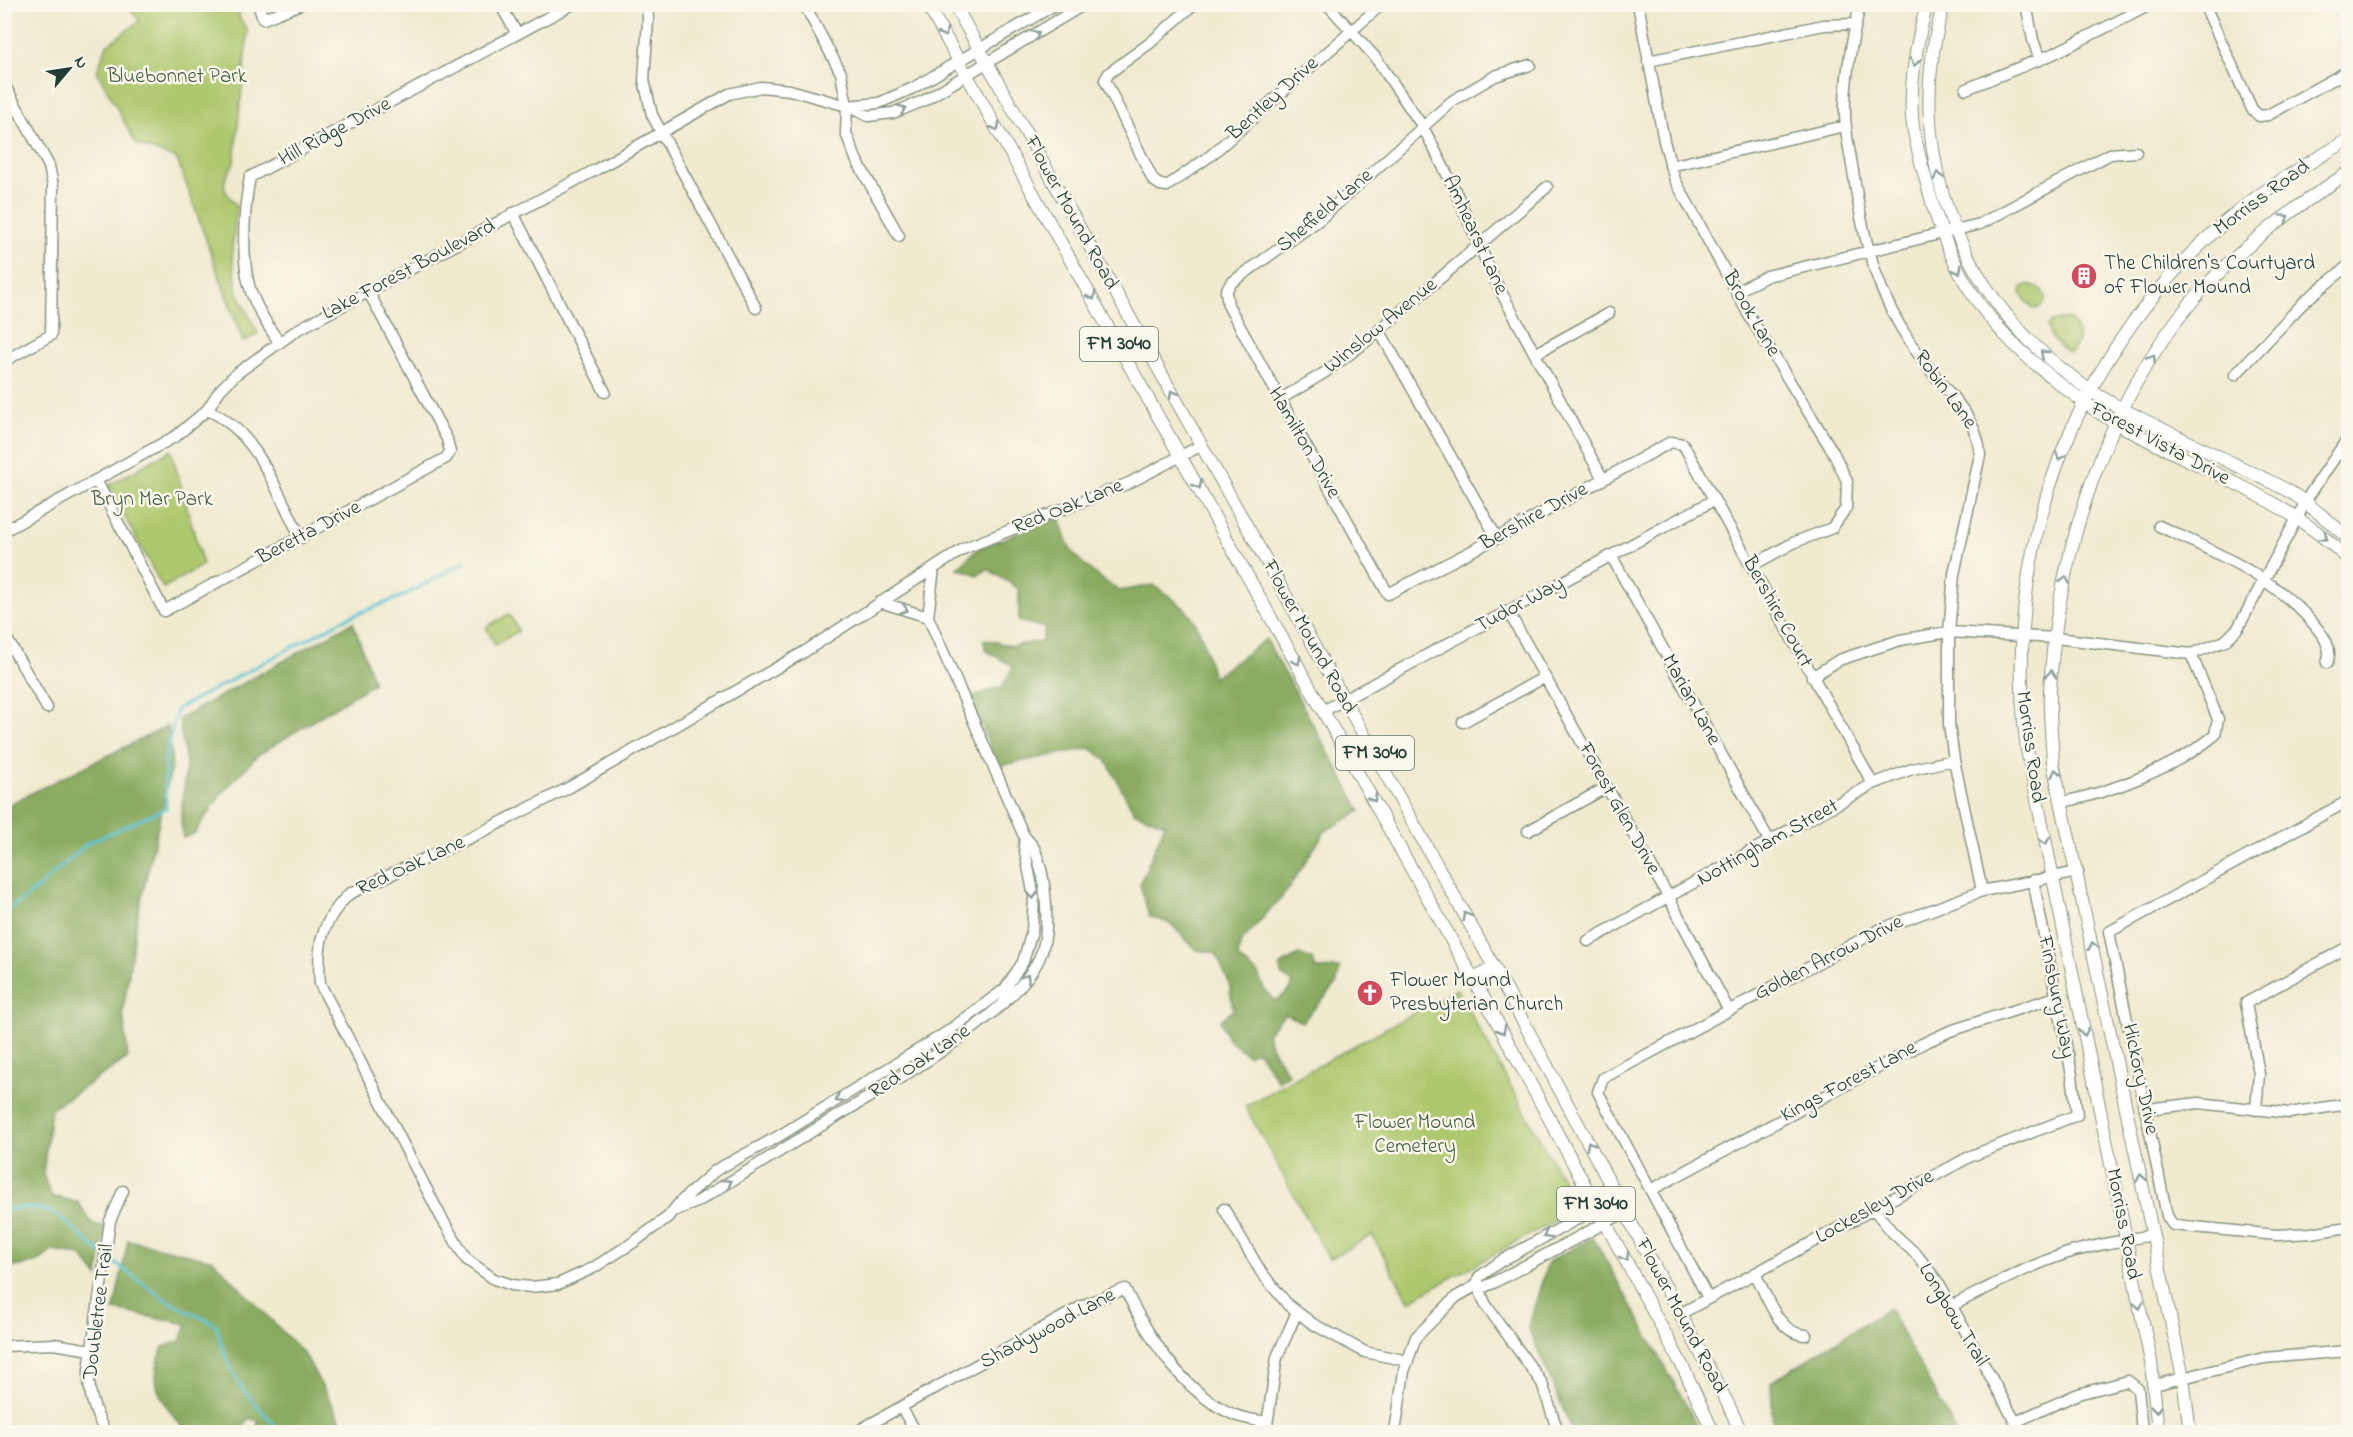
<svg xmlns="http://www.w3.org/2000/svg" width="2353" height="1437" viewBox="0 0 2353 1437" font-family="'Indie Flower',sans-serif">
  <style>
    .green { fill: #aec86e; stroke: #668251; stroke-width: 1.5 }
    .forest { fill: #8aac61; stroke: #54744a; stroke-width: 1.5 }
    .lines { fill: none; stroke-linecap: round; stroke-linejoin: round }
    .stream { stroke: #59c3d4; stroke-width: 3 }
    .minor-casing { stroke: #889482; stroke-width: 13 }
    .major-casing { stroke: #889482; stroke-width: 14 }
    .minor { stroke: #fff; stroke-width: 10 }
    .major { stroke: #fff; stroke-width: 12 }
    .oneway { stroke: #8f9e9a }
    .labels { text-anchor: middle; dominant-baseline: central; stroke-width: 5; stroke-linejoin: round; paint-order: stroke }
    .shield { fill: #fbf7ec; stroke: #61756b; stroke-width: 1.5 }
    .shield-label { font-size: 20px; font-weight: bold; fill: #1f3d34 }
    .park-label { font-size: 21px; fill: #436042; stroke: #fbf7ec }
    .street-label { font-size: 21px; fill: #1f3d34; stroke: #fbf7ec }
    .poi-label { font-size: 21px; fill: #1f3d34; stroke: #fbf7ec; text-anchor: start }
  </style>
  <rect width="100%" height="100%" fill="#fbf7ec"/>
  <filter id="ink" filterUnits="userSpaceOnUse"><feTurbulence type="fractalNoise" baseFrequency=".0167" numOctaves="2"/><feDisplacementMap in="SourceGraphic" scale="12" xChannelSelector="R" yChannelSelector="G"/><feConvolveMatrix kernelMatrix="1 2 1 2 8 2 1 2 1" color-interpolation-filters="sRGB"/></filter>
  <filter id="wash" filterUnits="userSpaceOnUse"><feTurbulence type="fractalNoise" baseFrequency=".008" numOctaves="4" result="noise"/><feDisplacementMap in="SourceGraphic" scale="24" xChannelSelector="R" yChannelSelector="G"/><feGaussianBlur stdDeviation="1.35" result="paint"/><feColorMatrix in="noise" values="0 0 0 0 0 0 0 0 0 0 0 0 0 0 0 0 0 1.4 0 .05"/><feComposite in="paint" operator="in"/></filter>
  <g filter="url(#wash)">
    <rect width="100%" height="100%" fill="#f0eacf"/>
    <!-- green -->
    <path class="green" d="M 126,5 L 240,5 L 239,17 L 248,31 L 234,163 C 221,183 220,188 237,206 L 232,252 L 237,290 L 258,334 L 243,342 L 177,159 L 136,144 L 97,71 L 107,45 L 140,21 Z
      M 2029,284 L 2042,290 L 2046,297 L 2044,304 L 2037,309 L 2032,308 L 2021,294 L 2022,287 Z
      M 2069,318 C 2080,330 2082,342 2070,353 C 2060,349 2049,337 2047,326 L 2051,322 Z
      M 171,450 L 203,565 L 163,588 L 108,486 Z
      M 509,614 L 519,631 L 495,645 L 486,627 Z
      M 1457,989 L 1578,1208 L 1409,1301 L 1372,1235 L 1329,1259 L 1245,1106 Z"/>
    <!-- forest -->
    <path class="forest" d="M 1061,517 C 1063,555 1091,571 1119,591 L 1153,585 C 1201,616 1199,625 1213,678 L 1266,639 L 1361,811 L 1325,831 L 1287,891 L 1240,943 L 1238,958 L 1258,974 L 1264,989 L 1276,1001 L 1290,990 L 1293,983 L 1281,975 L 1280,966 L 1298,955 L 1312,959 L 1316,969 L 1340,968 L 1336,985 L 1302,1022 L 1285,1014 L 1267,1033 L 1270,1045 L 1289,1075 L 1278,1081 L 1257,1050 L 1248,1055 L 1229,1040 L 1220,1021 L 1233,1010 L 1229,982 L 1215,952 L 1196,950 L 1171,924 L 1149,916 L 1140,884 L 1165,824 L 1134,812 L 1106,760 L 1090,748 L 998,766 L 970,697 L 1003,686 L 1013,666 L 985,650 L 984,639 L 1012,646 L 1042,641 L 1045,628 L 1019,621 L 1019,589 L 988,569 L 978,575 L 957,568 L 979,548 Z
      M 353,622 L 374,683 L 258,755 L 222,793 L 194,834 L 183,838 L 181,820 L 186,764 L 179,719 Z
      M 168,726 L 172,765 L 137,918 L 123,1012 L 128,1058 L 51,1109 L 43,1174 L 51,1196 L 78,1202 L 93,1225 L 105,1226 L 98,1277 L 81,1255 L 52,1251 L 38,1262 L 5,1269 L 4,815 L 11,803 Z
      M 1593,1237 L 1689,1410 L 1699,1432 L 1573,1432 L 1528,1327 L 1548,1262 Z
      M 128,1240 L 213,1260 L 305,1355 L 347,1432 L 254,1432 L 259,1421 L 249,1418 L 241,1432 L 188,1432 C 178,1424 159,1398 157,1385 C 154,1373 159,1359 163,1347 L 180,1341 L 187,1324 L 114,1310 Z
      M 1889,1308 L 1956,1432 L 1773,1432 L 1771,1382 Z"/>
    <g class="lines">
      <!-- stream -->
      <path class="stream" d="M 4,912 L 27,897 L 88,843 L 166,808 L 165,760 L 177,709 L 347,618 L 405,595 L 465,562
        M 4,1211 C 58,1198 65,1226 103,1254
        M 108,1258 L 166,1300 L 216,1325 C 229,1377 245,1396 282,1432"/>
    </g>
  </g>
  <g filter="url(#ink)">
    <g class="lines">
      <defs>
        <path id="minor" d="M 258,4 L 263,19 L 301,4
          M 500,4 L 517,34
          M 647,4 L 648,20 L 644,80 L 652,115 L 756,308
          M 804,4 L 841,73 L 847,106 L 846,133 L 856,159 L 899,236
          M 1194,4 L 1150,43 L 1109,73 L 1105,80 L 1153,180 L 1160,185 L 1167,186 L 1210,156 L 1382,4
          M 1327,4 L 1375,57 L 1423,127 L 1454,188 L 1494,279 L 1603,479
          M 1638,4 L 1664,141 L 1675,180 L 1750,317 L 1833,452 L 1847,481 L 1846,508 L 1832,528 L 1795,542 L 1751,566
          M 1860,4 C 1853,37 1846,70 1845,103 C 1844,126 1849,148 1853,171 C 1861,224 1872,279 1900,326 C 1909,341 1920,357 1931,371 C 1952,398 1978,419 1980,455 L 1954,574 L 1949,632 L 1949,724 L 1954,760 L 1982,891
          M 2026,4 L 2033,40 L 2040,60
          M 2204,4 L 2252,109 L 2259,116 L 2268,115 L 2348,71
          M 1648,61 L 1824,25 L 1856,24
          M 1530,65 L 1495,76 L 1452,101 L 1319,220 L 1231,283 L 1226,291 L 1228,305 L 1388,594 L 1497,538 L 1671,442 L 1683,444 L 1873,784
          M 4,84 L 49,166 L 53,186 L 51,335 L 4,361
          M 1966,89 L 2053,54 L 2152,4
          M 847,106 L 879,103 L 913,88 L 1056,4
          M 1670,166 L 1845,126
          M 513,213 L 605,392
          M 1737,291 L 1767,276 L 1980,224 L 2110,154 L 2136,152
          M 1379,330 L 1497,538
          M 279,342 C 267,325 254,305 249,285 C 241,255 244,207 250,177 L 573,4
          M 1535,354 L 1609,313
          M 2235,375 L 2306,300 L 2348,266
          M 1279,400 L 1324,373 L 1363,344 L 1547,187
          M 207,410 C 257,430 277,493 301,538
          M 96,480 L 164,611 L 446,458 L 450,452 L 447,439 L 368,291
          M 2159,526 C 2215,552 2271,575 2312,622 C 2322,634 2334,647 2327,663
          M 4,531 L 176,436 L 207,410 L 220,390 L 236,374 L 297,330 L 597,169 L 729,94 L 761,87 L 790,90 L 847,106 L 868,116 L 893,113 L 923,101 L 1085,4
          M 1612,557 L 1770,842
          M 880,602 L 928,617
          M 1508,611 L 1669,898 L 1728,1009
          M 4,634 L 47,708
          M 1812,677 L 1839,660 L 1900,640 L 1949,632 L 2056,638 L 2191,654 L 2225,641 L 2238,628 L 2310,494 L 2348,438
          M 1325,710 L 1714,500
          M 1463,722 L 1545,677
          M 2348,801 L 2109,932 L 2167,1216 L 2173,1225 L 2277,1235 L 2311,1233 L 2348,1227
          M 2063,802 C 2112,792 2176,767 2215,735 L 2218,719 L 2191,654
          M 1528,831 L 1607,787
          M 1025,838 L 1024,846 L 1034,897 L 1032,931 L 1023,962 L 1005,989 L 947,1032 L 779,1136 L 716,1170 L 680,1202 L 668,1217 L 634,1242 L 593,1268 L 558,1284 L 531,1287 L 512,1285 L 494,1279 L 466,1259 L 441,1217 L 320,984 C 317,945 320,923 349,894 L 482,832 L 570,787 L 804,652 L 965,548 L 1129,483 L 1202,445
          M 1588,941 L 1873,784 L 1912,769 L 1954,760
          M 2147,1109 L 2199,1103 L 2289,1113 L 2348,1104
          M 2256,1110 L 2259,1074 L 2246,1003 L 2348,947
          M 1651,1190 L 1922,1044 L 1950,1031 L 2056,997
          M 1872,1207 L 1893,1233 L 1917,1255 L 1940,1285 L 2021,1432
          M 1224,1209 L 1261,1272 L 1288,1305 L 1313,1324 L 1365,1352 L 1408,1361
          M 676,1210 L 697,1202 C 741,1175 785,1148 829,1121 C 885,1087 1011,1017 1039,959 C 1052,932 1046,875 1034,848 C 1031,843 1026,839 1023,834 L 928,617 L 934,568
          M 1755,1273 C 1766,1294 1778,1335 1806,1335
          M 1477,1285 L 1486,1305 L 1542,1383 L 1558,1432
          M 1477,1285 L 1479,1277 L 1501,1261 L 1617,1197
          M 1708,1298 L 1598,1092 L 1603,1078 L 1881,929 L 1982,891 L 2078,872
          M 1951,1306 C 1988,1288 2025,1267 2065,1254 C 2093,1245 2122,1241 2151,1235
          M 1680,1314 L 1971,1156 L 2077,1115 L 2072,1075 L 2033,880
          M 4,1346 L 54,1344 L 91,1350
          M 2154,1385 L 2264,1358 L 2348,1351
          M 901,1407 L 916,1432
          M 2015,1422 L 2078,1394 L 2128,1381 L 2138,1389 L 2142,1432
          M 105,1432 C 95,1412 88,1394 89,1370 L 110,1221 L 123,1191
          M 856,1432 L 1088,1303 L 1125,1289 C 1148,1336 1183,1394 1235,1415 C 1244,1419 1256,1420 1266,1422
          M 1266,1432 L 1277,1357 L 1297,1312
          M 1395,1432 L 1404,1371 L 1416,1337 L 1456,1297 L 1477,1285 L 1484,1287 L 1493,1283 L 1625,1212"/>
        <path id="major" d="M 927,4 L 1495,1018 L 1683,1367 L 1713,1432
          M 954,4 L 1494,967 L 1727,1402 L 1741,1432
          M 1927,4 C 1917,40 1910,79 1912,117 C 1914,141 1922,165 1928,188 C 1951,275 1984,324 2055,380 C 2075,396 2096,412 2118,424 C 2194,467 2287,498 2348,559
          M 1944,4 C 1902,139 1953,285 2063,370 C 2073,377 2082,386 2092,392 C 2139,420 2190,442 2238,466 C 2257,475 2277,484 2295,495 C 2314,508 2331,523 2348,538
          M 1473,980 L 1494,967
          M 2158,1432 L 2151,1362 L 2027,750 C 2001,546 2072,356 2227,220 C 2264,189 2307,164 2348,140
          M 2190,1432 L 2183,1378 L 2053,763 C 2052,739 2049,715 2050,691 C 2056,558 2106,401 2194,299 C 2237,250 2293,208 2348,173"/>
      </defs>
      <!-- minor casing -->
      <use href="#minor" class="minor-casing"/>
      <!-- major casing -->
      <use href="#major" class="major-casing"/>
      <!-- minor -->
      <use href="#minor" class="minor"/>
      <!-- major -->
      <use href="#major" class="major"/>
    </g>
    <!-- one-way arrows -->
    <defs><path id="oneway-chevron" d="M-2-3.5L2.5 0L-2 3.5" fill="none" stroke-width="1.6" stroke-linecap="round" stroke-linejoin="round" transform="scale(1.5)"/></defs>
    <g class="oneway">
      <use href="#oneway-chevron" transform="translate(944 33) rotate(60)"/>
      <use href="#oneway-chevron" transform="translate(1036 34) rotate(-31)"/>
      <use href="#oneway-chevron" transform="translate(1915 62) rotate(97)"/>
      <use href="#oneway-chevron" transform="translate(902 109) rotate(-23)"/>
      <use href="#oneway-chevron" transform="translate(996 127) rotate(61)"/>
      <use href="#oneway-chevron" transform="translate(1938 176) rotate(-103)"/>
      <use href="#oneway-chevron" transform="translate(2285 218) rotate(-35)"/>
      <use href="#oneway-chevron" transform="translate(1958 270) rotate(62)"/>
      <use href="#oneway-chevron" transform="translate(1092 296) rotate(61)"/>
      <use href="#oneway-chevron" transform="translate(2044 354) rotate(-139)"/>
      <use href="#oneway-chevron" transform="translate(2152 358) rotate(-57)"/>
      <use href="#oneway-chevron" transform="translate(1173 394) rotate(-119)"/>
      <use href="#oneway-chevron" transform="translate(2060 456) rotate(110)"/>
      <use href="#oneway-chevron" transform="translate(1198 485) rotate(61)"/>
      <use href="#oneway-chevron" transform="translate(2324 537) rotate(38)"/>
      <use href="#oneway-chevron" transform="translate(2065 580) rotate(-79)"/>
      <use href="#oneway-chevron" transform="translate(904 609) rotate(17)"/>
      <use href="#oneway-chevron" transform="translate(1297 661) rotate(61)"/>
      <use href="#oneway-chevron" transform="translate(2051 674) rotate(-85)"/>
      <use href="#oneway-chevron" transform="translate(2056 773) rotate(-103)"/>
      <use href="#oneway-chevron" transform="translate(1373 798) rotate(61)"/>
      <use href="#oneway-chevron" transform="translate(2045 841) rotate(78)"/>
      <use href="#oneway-chevron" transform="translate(1033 895) rotate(84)"/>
      <use href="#oneway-chevron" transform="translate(1466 916) rotate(-119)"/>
      <use href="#oneway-chevron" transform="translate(2093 946) rotate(-102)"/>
      <use href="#oneway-chevron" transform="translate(1026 978) rotate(-54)"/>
      <use href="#oneway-chevron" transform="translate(1502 1030) rotate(62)"/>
      <use href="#oneway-chevron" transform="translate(2084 1032) rotate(79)"/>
      <use href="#oneway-chevron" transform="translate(839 1099) rotate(148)"/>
      <use href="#oneway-chevron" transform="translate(1590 1145) rotate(-118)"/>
      <use href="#oneway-chevron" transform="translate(2141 1178) rotate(-100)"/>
      <use href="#oneway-chevron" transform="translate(728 1183) rotate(-32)"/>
      <use href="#oneway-chevron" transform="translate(1547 1235) rotate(151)"/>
      <use href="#oneway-chevron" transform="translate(1625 1257) rotate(62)"/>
      <use href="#oneway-chevron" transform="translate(2139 1305) rotate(79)"/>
      <use href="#oneway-chevron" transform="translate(2156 1409) rotate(85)"/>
    </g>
  </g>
  <!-- icons -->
  <defs>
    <symbol id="building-disc" viewBox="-11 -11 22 22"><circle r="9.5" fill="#d1495b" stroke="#fbf7ec"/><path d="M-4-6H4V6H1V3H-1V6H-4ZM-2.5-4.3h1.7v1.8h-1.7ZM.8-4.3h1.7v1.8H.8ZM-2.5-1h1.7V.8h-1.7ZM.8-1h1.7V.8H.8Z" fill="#fff"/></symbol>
    <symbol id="church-disc" viewBox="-11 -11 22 22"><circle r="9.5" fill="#d1495b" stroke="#fbf7ec"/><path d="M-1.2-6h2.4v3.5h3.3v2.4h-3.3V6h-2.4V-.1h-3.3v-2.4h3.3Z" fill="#fff"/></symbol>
  </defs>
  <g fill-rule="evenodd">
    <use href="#building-disc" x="2069" y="261" width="30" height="30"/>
    <use href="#church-disc" x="1355" y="978" width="30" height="30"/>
  </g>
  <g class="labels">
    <!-- shield labels -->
    <g class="shield">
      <rect x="1080" y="327" width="78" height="34" rx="4.5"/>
      <rect x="1336" y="736" width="78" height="34" rx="4.5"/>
      <rect x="1557" y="1187" width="78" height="34" rx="4.5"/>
    </g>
    <g class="shield-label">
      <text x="1119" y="344">FM 3040</text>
      <text x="1375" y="753">FM 3040</text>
      <text x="1596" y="1204">FM 3040</text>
    </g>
    <!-- park labels -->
    <g class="park-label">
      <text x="177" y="77">Bluebonnet Park</text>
      <text x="152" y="500">Bryn Mar Park</text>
      <text x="1415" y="1123">Flower Mound<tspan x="1415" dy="24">Cemetery</tspan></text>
    </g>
    <!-- street labels -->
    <g class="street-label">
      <text transform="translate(1273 99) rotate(-42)">Bentley Drive</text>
      <text transform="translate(335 132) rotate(-28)">Hill Ridge Drive</text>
      <text transform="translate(2262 198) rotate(-36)">Morriss Road</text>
      <text transform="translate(1325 211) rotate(-40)">Sheffield Lane</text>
      <text transform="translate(1071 213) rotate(61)">Flower Mound Road</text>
      <text transform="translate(1475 235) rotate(65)">Amhearst Lane</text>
      <text transform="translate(409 270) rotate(-28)">Lake Forest Boulevard</text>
      <text transform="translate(1751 314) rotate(60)">Brook Lane</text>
      <text transform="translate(1381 326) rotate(-39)">Winslow Avenue</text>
      <text transform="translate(1945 390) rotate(54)">Robin Lane</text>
      <text transform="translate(1304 443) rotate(60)">Hamilton Drive</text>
      <text transform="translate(2160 444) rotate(28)">Forest Vista Drive</text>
      <text transform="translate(1068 507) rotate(-22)">Red Oak Lane</text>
      <text transform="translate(1534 517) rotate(-29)">Bershire Drive</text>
      <text transform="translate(309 533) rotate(-28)">Beretta Drive</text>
      <text transform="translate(1520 605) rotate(-28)">Tudor Way</text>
      <text transform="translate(1777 612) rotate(61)">Bershire Court</text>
      <text transform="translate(1309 637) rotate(61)">Flower Mound Road</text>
      <text transform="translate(1691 700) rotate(61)">Marian Lane</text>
      <text transform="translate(2030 747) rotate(82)">Morriss Road</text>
      <text transform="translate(1619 809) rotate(61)">Forest Glen Drive</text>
      <text transform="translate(1768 843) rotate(-29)">Nottingham Street</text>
      <text transform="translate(411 866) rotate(-25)">Red Oak Lane</text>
      <text transform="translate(1829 958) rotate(-27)">Golden Arrow Drive</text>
      <text transform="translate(2056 997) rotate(79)">Finsbury Way</text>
      <text transform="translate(920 1062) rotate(-34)">Red Oak Lane</text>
      <text transform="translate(2140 1079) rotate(78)">Hickory Drive</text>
      <text transform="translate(1849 1082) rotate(-28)">Kings Forest Lane</text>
      <text transform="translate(1875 1207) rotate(-29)">Lockesley Drive</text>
      <text transform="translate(2123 1224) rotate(79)">Morriss Road</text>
      <text transform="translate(99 1312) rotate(-83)">Doubletree Trail</text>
      <text transform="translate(1953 1315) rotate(59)">Longbow Trail</text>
      <text transform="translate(1681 1316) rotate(62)">Flower Mound Road</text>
      <text transform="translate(1048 1329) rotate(-28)">Shadywood Lane</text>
    </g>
    <!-- poi labels -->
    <g class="poi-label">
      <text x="2104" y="264">The Children's Courtyard<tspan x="2104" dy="24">of Flower Mound</tspan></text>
      <text x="1390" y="981">Flower Mound<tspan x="1390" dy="24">Presbyterian Church</tspan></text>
    </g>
  </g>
  <!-- margin -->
  <rect width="2353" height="1437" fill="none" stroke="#fbf7ec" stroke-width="24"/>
  <!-- north arrow -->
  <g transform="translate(69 69) rotate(61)" stroke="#fbf7ec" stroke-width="4.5" paint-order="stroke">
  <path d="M0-4.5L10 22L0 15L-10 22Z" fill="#1f3d34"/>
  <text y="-9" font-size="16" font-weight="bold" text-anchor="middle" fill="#1f3d34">N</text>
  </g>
</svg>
